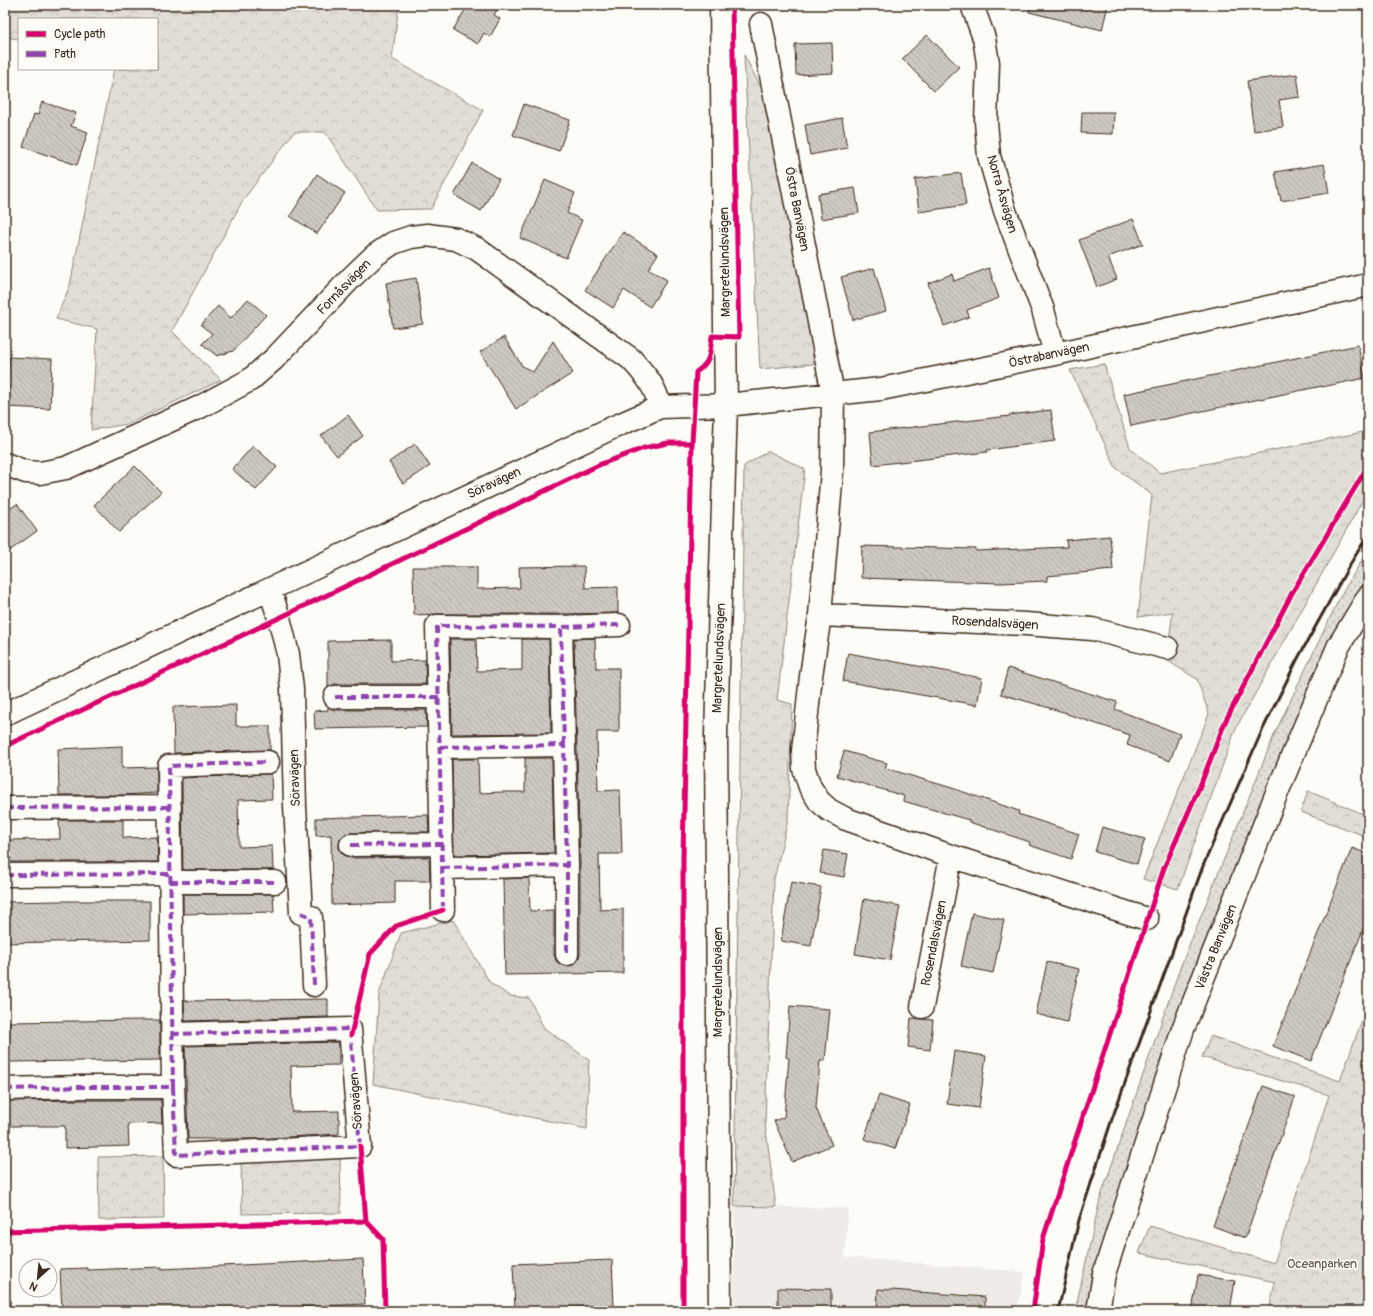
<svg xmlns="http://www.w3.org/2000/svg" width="1373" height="1316" viewBox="0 0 1373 1316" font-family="Pangolin,sans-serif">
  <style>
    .built { fill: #efece7 }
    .grass { fill: url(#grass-dots); stroke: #8e847a }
    .forest { fill: url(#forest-crowns); stroke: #8e847a }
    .building { fill: url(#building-back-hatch); stroke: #3b2a1e }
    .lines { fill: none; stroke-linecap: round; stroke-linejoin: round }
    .minor-casing { stroke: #3b2a1e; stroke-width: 25 }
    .minor { stroke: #fdfcf7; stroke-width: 22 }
    .rail { stroke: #3b2a1e; stroke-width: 3 }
    .quiet { stroke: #8e44ad; stroke-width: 4; stroke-dasharray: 8 4; stroke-linecap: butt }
    .cycleway-casing { stroke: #fdfcf7; stroke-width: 8 }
    .cycleway { stroke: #d6006c; stroke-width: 5 }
    .labels { text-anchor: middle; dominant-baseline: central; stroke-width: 3; stroke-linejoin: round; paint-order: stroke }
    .street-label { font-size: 13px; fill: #3b2a1e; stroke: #fdfcf7 }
    .park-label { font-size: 13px; fill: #64574c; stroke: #fdfcf7 }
  </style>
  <defs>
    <pattern id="grass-dots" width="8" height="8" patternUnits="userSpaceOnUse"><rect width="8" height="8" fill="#e1ded7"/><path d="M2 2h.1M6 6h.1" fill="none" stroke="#c2bfb8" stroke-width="1.8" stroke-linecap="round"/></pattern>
    <pattern id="forest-crowns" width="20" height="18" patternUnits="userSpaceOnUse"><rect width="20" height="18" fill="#e1ded7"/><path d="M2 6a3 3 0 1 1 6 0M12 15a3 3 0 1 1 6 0" fill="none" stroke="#c2bfb8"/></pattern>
    <pattern id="building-back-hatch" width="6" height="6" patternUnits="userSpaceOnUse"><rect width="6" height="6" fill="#cdc8c2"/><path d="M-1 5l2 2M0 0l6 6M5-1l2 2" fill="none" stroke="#b1aca6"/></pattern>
  </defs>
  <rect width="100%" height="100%" fill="#fdfcf7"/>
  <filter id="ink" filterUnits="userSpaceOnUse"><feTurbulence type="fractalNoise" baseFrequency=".025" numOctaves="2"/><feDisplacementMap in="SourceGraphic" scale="8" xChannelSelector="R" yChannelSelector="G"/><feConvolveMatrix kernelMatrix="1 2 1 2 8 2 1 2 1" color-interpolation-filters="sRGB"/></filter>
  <g filter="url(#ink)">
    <!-- built -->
    <path class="built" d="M 734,1206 L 848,1208 L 845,1257 L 1025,1272 L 1017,1311 L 734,1311 Z"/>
    <!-- grass -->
    <path class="grass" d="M 1368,550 L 1368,576 L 1304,698 L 1272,777 L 1091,1311 L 1075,1311 L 1100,1199 L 1180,968 L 1275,733 L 1340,597 Z"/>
    <!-- forest -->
    <path class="forest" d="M 5,5 L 399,5 L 392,59 L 483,110 L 431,209 L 377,210 L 325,132 L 294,132 L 243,200 L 172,331 L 221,380 L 128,424 L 91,430 L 97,329 L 56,319 L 70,285 L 114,69 L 157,69 L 157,19 L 19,19 L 19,39 L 5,37 Z
      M 744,55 L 765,95 L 814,328 L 813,364 L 760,369 Z
      M 1104,364 L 1130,448 L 1160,473 L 1368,431 L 1368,491 L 1236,728 L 1178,889 L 1143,879 L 1209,714 L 1197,679 L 1166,660 L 1173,612 L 1138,617 L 1152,495 L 1116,468 L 1070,370 Z
      M 768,451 L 805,469 L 777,700 L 792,704 L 788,820 L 774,879 L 765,1123 L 776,1207 L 734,1206 L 744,466 Z
      M 1308,791 L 1368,816 L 1368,837 L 1301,812 Z
      M 453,920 L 490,983 L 510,996 L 529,998 L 544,1028 L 589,1060 L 587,1129 L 373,1084 L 379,994 L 401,933 Z
      M 1368,1003 L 1368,1311 L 1269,1311 L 1275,1282 L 1139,1253 L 1150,1226 L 1274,1263 L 1329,1095 L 1202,1057 L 1211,1036 L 1340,1081 Z
      M 340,1155 L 341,1213 L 242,1214 L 241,1156 Z
      M 163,1156 L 164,1219 L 99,1220 L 98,1157 Z"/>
    <!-- building -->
    <path class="building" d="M 468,5 L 500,5 L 494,15 L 500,19 L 490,37 L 484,33 L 478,44 L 453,30 Z
      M 1030,5 L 1108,5 L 1102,30 L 1029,12 Z
      M 927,35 L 959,67 L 934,91 L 902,59 Z
      M 832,43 L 833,73 L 796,75 L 795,44 Z
      M 1297,74 L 1300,97 L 1279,100 L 1283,127 L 1254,131 L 1247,81 Z
      M 42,102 L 76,113 L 71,126 L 88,132 L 77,165 L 23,147 L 34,114 L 38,115 Z
      M 524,104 L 570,120 L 559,151 L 513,135 Z
      M 1082,112 L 1114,112 L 1113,134 L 1081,133 Z
      M 842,118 L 847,148 L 810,155 L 805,125 Z
      M 472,163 L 499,179 L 481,211 L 454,195 Z
      M 1324,164 L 1329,193 L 1281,201 L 1275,172 Z
      M 961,173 L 966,205 L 919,212 L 915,179 Z
      M 317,174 L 345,193 L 317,234 L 290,216 Z
      M 545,180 L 575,193 L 567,213 L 582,220 L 566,258 L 520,238 Z
      M 855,188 L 859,213 L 821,219 L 818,194 Z
      M 1133,219 L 1143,244 L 1108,257 L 1117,279 L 1097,287 L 1079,240 Z
      M 623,232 L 658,254 L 648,269 L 667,280 L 650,307 L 624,290 L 613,308 L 585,290 Z
      M 874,268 L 886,311 L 853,320 L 841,277 Z
      M 989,268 L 999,298 L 967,310 L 969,317 L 944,326 L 928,283 L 952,274 L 954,281 Z
      M 416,278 L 423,324 L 393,328 L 386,283 Z
      M 248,299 L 266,315 L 233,351 L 217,356 L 202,344 L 212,334 L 201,325 L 218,306 L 231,318 Z
      M 504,337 L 521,364 L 521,365 L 533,372 L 553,341 L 573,373 L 516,409 L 480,352 Z
      M 1358,345 L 1365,378 L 1322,387 L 1322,386 L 1131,426 L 1124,394 Z
      M 9,357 L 52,359 L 50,409 L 5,407 L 5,370 L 8,371 Z
      M 1051,410 L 1055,441 L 987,450 L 987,452 L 873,465 L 870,432 L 1009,416 L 1009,415 Z
      M 348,415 L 363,436 L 337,456 L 321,436 Z
      M 415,444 L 430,466 L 403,484 L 389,462 Z
      M 253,446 L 277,467 L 256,490 L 232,469 Z
      M 135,466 L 161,492 L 119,532 L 94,505 Z
      M 17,504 L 37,531 L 5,554 L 5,512 Z
      M 1110,536 L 1113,570 L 1047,576 L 1047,581 L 1001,583 L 861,578 L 862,546 L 976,549 L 976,551 L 1067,547 L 1066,540 Z
      M 584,566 L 585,588 L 618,587 L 618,613 L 561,614 L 437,614 L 414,615 L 413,567 L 477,567 L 477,589 L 520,588 L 519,567 Z
      M 595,638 L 596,668 L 619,668 L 619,732 L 597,732 L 598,791 L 620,790 L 622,854 L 599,854 L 600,910 L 623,909 L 623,973 L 505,975 L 503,879 L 529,878 L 530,911 L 554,910 L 554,954 L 556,961 L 561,965 L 567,966 L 574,965 L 578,960 L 580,954 L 580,865 L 574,639 Z
      M 450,639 L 476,639 L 477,671 L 522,670 L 522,639 L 549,639 L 551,733 L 452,734 Z
      M 391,640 L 391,661 L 425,660 L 426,684 L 335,684 L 328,687 L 328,641 Z
      M 848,653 L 982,678 L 977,705 L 843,681 Z
      M 1008,668 L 1117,702 L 1115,709 L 1180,734 L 1170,761 L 1127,745 L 1130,735 L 1067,714 L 1067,713 L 1001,694 Z
      M 236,705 L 236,726 L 270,726 L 270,750 L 174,753 L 173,707 Z
      M 328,707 L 335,710 L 426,710 L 427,727 L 315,729 L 314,711 L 328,710 Z
      M 122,746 L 122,768 L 157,767 L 157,793 L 122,795 L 59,795 L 58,749 Z
      M 844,751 L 887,763 L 885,768 L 952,788 L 1019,811 L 1018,814 L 1079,834 L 1071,859 L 1029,845 L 1030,842 L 969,822 L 969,820 L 903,801 L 904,796 L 837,776 Z
      M 525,758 L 552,758 L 554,853 L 454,855 L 452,759 L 478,759 L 479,793 L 502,792 L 525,792 Z
      M 268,774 L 271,774 L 272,799 L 238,800 L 239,847 L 272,846 L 273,870 L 183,870 L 182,778 Z
      M 428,815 L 429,832 L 350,833 L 345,834 L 340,839 L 339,846 L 340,851 L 345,856 L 351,858 L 429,857 L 430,881 L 395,881 L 395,903 L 332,905 L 331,835 L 316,836 L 316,818 Z
      M 59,820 L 123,820 L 123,838 L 157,837 L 158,862 L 5,862 L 5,840 L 60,839 Z
      M 1102,827 L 1145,839 L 1137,864 L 1095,852 Z
      M 1352,848 L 1368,854 L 1368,917 L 1311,1061 L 1273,1046 Z
      M 824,850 L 848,854 L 844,877 L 820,873 Z
      M 791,882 L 821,887 L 811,946 L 781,941 Z
      M 183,894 L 273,894 L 274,912 L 183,914 Z
      M 864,899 L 900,906 L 890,960 L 855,954 Z
      M 58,901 L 150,901 L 150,940 L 5,943 L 5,902 Z
      M 972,913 L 1004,920 L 993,973 L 961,966 Z
      M 1047,962 L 1079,969 L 1067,1022 L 1036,1014 Z
      M 328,999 L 328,1017 L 185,1021 L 184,1001 Z
      M 790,1006 L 830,1009 L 825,1061 L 820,1061 L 816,1108 L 832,1145 L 792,1162 L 774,1121 L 784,1117 L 789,1058 L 786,1057 Z
      M 911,1018 L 933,1020 L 930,1050 L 908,1047 Z
      M 140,1020 L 160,1020 L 160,1060 L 9,1062 L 9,1022 Z
      M 339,1042 L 339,1065 L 291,1066 L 292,1112 L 339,1111 L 339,1134 L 255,1139 L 188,1139 L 185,1046 Z
      M 954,1051 L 986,1056 L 979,1108 L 947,1104 Z
      M 1263,1086 L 1295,1097 L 1245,1238 L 1213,1226 Z
      M 879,1095 L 910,1105 L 895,1149 L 864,1139 Z
      M 80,1100 L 161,1100 L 162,1123 L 128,1124 L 129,1146 L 65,1148 L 65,1126 L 5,1126 L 5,1101 Z
      M 363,1259 L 365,1304 L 217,1311 L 62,1311 L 60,1269 L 87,1268 L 87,1270 L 162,1267 L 162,1269 Z
      M 612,1260 L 614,1306 L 515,1310 L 513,1264 Z
      M 1198,1275 L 1235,1281 L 1230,1311 L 1192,1311 Z
      M 778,1288 L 831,1289 L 831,1311 L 778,1311 Z
      M 878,1289 L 985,1297 L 985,1311 L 877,1311 Z"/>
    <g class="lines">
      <defs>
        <path id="minor" d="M 972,5 L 984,38 L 988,63 L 986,122 L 989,156 L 1005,211 L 1043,310 L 1055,354
          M 761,24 L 833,394 L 832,471 L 820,615 L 811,676 L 803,751 L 804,769 L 810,787 L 819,801 L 829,810 L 846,819 L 951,856 L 1147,919
          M 5,464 L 26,472 L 40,473 L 66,468 L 200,407 L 250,380 L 274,359 L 352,277 L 374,256 L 393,243 L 411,237 L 427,235 L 456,239 L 477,249 L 631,359 C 646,376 655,385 660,407
          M 270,590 L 279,618 L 288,654 L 292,689 L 295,806 L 301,913 L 311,917 L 314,985
          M 820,615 L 1026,624 L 1092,629 L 1167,648
          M 335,697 L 439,697
          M 5,714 L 614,427 L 660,407 L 726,405 L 881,389 L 1055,354 L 1368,285
          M 564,745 L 561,627 L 619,625
          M 440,747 L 564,745 L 567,865
          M 5,808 L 170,807
          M 351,845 L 441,844
          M 442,868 L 567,865 L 567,954
          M 5,875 L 170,874
          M 170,882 L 275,882
          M 443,910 L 437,626 L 561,627
          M 922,1007 L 951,856
          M 173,1087 L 169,766 L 268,762
          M 5,1089 L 80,1087 L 173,1087 L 176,1155 L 360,1146 L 350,1029 L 173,1034
          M 720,1311 L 716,735 L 726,405 L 721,5
          M 1098,1311 L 1104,1274 L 1183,1029 L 1276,795 L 1338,647 L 1368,597"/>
      </defs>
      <!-- minor casing -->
      <use href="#minor" class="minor-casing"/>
      <!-- minor -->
      <use href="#minor" class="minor"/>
      <!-- rail -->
      <path class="rail" d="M 1058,1311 L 1079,1220 L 1112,1119 L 1203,866 L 1261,733 L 1297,660 L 1349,566 L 1368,535"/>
      <!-- quiet -->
      <path class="quiet" d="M 335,697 L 439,697
        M 564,745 L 561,627 L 619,625
        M 440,747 L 564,745 L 567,865
        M 5,808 L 170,807
        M 351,845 L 441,844
        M 442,868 L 567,865 L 567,954
        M 5,875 L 170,874
        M 170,882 L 275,882
        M 443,910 L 437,626 L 561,627
        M 301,913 L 311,917 L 314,985
        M 173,1087 L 169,766 L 268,762
        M 5,1089 L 80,1087 L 173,1087 L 176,1155 L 360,1146 L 350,1029 L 173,1034"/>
      <defs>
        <path id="cycleway" d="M 5,746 L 279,618 L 601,464 L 644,448 L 668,443 L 692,443
          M 351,1035 L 370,954 L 396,926 L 443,910
          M 360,1146 L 366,1221
          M 5,1231 L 366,1221 L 383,1239 L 385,1311
          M 683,1311 L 683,857 L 692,443 L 696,372 C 711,362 710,353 712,336 L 739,337 L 732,5
          M 1033,1311 L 1043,1239 L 1164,868 L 1202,781 L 1225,722 L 1292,593 L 1368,466"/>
      </defs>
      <!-- cycleway casing -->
      <use href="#cycleway" class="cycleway-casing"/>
      <!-- cycleway -->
      <use href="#cycleway" class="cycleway"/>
    </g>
  </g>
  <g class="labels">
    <!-- street labels -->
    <g class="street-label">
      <text transform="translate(1002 194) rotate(74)">Norra Åsvägen</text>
      <text transform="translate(797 209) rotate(79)">Östra Banvägen</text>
      <text transform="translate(725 262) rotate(-91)">Margretelundsvägen</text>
      <text transform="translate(344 287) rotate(-46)">Fornåsvägen</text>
      <text transform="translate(1049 355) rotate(-12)">Östrabanvägen</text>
      <text transform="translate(494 483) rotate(-25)">Söravägen</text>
      <text transform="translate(995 623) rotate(3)">Rosendalsvägen</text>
      <text transform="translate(719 658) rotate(-88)">Margretelundsvägen</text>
      <text transform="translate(295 778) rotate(-92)">Söravägen</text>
      <text transform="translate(934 943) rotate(-79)">Rosendalsvägen</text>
      <text transform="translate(1216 947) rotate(-68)">Västra Banvägen</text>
      <text transform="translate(718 982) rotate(-90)">Margretelundsvägen</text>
      <text transform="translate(356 1101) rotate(-94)">Söravägen</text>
    </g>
    <!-- park labels -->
    <g class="park-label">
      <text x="1322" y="1264">Oceanparken</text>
    </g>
  </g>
  <!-- margin -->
  <rect width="1373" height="1316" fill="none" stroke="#fdfcf7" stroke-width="20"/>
  <rect x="10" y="10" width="1353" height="1296" fill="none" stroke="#3b2a1e" stroke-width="1.5" filter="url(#ink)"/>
  <!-- legend -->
  <rect x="18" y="18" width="140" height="52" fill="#fdfcf7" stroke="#afa8a0"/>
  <rect x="26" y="31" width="20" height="6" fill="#d6006c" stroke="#afa8a0"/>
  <text x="54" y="38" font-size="12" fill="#3b2a1e">Cycle path</text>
  <rect x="26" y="51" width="20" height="6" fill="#8e44ad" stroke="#afa8a0"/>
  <text x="54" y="58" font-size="12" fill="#3b2a1e">Path</text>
  <!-- north arrow -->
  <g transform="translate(38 1278) rotate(207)"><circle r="19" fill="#fdfcf7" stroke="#afa8a0"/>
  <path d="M0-3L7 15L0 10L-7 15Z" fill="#3b2a1e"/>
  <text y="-6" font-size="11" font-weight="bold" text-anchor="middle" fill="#3b2a1e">N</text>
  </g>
</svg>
